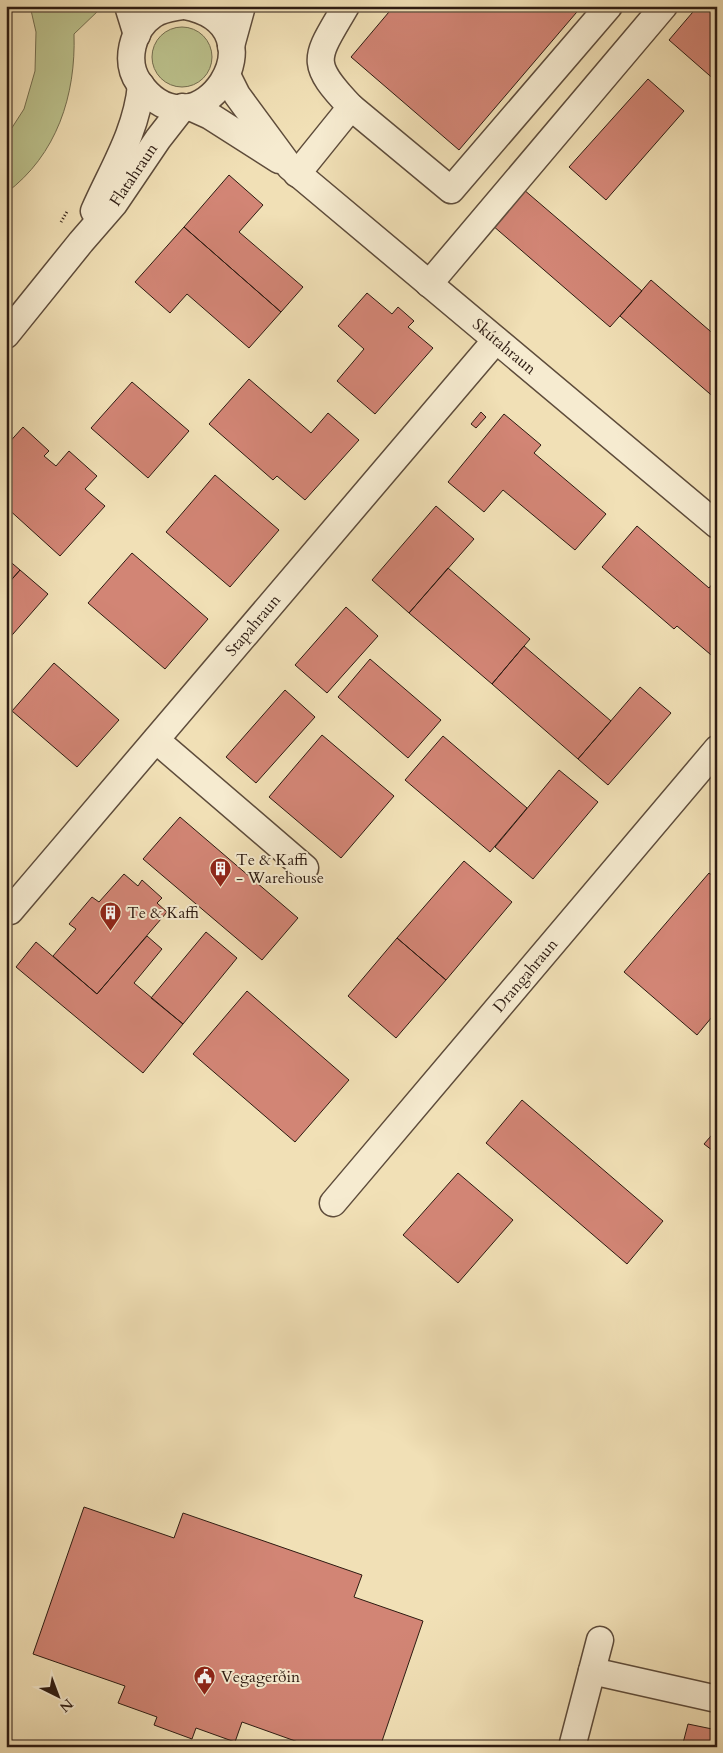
<svg xmlns="http://www.w3.org/2000/svg" width="723" height="1753" viewBox="0 0 723 1753" font-family="Cardo,serif">
  <style>
    .green { fill: #bcc28d; stroke: #746e50 }
    .building { fill: #d28575; stroke: #2d1b12 }
    .lines { fill: none; stroke-linecap: round; stroke-linejoin: round }
    .minor-casing { stroke: #5e4c3b; stroke-width: 29 }
    .path { stroke: #2d1b12; stroke-width: 3; stroke-dasharray: 1 2.5; stroke-linecap: butt }
    .minor { stroke: #f6ebd0; stroke-width: 26 }
    .labels { text-anchor: middle; dominant-baseline: central; stroke-width: 4; stroke-linejoin: round; paint-order: stroke }
    .street-label { font-size: 16px; fill: #2d1b12; stroke: #f6ebd0 }
    .poi-label { font-size: 16px; fill: #2d1b12; stroke: #f6ebd0; text-anchor: start }
  </style>
  <rect width="100%" height="100%" fill="#f1e0b6"/>
  <filter id="stains"><feTurbulence type="fractalNoise" baseFrequency=".004" numOctaves="4"/><feColorMatrix values="0 0 0 0 .2 0 0 0 0 .09 0 0 0 0 .02 0 0 0 .5 -.17"/></filter>
  <radialGradient id="worn" r=".72"><stop offset=".6" stop-color="#630" stop-opacity="0"/><stop offset="1" stop-color="#630" stop-opacity=".3"/></radialGradient>
  <!-- green -->
  <path class="green" d="M 30,6 L 97,6 L 100,9 L 74,34 C 76,95 57,155 6,193 L 6,137 L 24,109 L 35,71 L 36,32 Z
    M152 57a30 30 0 1 1 60 0a30 30 0 1 1-60 0Z"/>
  <!-- building -->
  <path class="building" d="M 394,6 L 582,6 L 459,150 L 351,57 Z
    M 698,6 L 706,6 L 717,15 L 717,82 L 669,40 Z
    M 648,79 L 684,111 L 606,200 L 569,167 Z
    M 229,175 L 263,205 L 239,232 L 303,287 L 281,312 L 184,227 Z
    M 523,189 L 642,291 L 610,327 L 492,225 Z
    M 184,227 L 281,312 L 249,348 L 187,294 L 170,313 L 135,282 Z
    M 651,280 L 717,337 L 717,400 L 620,316 Z
    M 367,293 L 392,314 L 398,307 L 414,321 L 408,327 L 433,348 L 375,414 L 337,381 L 364,349 L 338,326 Z
    M 249,379 L 311,433 L 328,413 L 359,440 L 305,500 L 277,476 L 273,480 L 209,424 Z
    M 132,382 L 189,431 L 148,478 L 91,428 Z
    M 481,412 L 486,417 L 476,428 L 471,424 Z
    M 504,414 L 541,445 L 534,453 L 606,514 L 575,550 L 503,490 L 484,512 L 448,482 Z
    M 23,427 L 49,451 L 44,456 L 56,466 L 69,451 L 97,476 L 85,489 L 105,506 L 60,556 L 6,507 L 6,446 Z
    M 215,475 L 279,530 L 230,587 L 166,532 Z
    M 436,506 L 474,539 L 409,613 L 372,580 Z
    M 637,526 L 709,588 L 714,582 L 717,584 L 717,660 L 677,626 L 674,629 L 602,567 Z
    M 132,553 L 208,619 L 165,669 L 88,603 Z
    M 6,558 L 20,570 L 6,586 Z
    M 448,568 L 530,639 L 492,684 L 409,613 Z
    M 20,570 L 48,594 L 6,642 L 6,586 Z
    M 346,607 L 378,636 L 327,693 L 295,665 Z
    M 524,646 L 611,721 L 578,759 L 492,684 Z
    M 370,659 L 441,720 L 408,758 L 338,697 Z
    M 54,663 L 119,720 L 77,767 L 12,711 Z
    M 640,687 L 671,713 L 608,785 L 578,759 Z
    M 285,690 L 315,717 L 256,783 L 226,757 Z
    M 322,735 L 394,796 L 341,858 L 269,797 Z
    M 443,736 L 527,808 L 490,852 L 405,780 Z
    M 559,770 L 598,802 L 533,879 L 495,847 Z
    M 180,817 L 298,918 L 262,960 L 143,859 Z
    M 464,861 L 512,902 L 446,980 L 397,938 Z
    M 709,873 L 717,879 L 717,1011 L 697,1035 L 624,972 Z
    M 124,874 L 138,886 L 142,880 L 162,898 L 157,903 L 167,912 L 97,994 L 53,956 L 76,929 L 69,924 L 92,897 L 99,902 Z
    M 206,932 L 237,958 L 183,1024 L 151,998 Z
    M 147,936 L 162,949 L 134,983 L 183,1024 L 143,1073 L 16,967 L 36,942 L 97,994 Z
    M 397,938 L 446,980 L 396,1038 L 348,996 Z
    M 247,991 L 349,1080 L 295,1142 L 193,1054 Z
    M 522,1100 L 663,1221 L 627,1264 L 486,1143 Z
    M 717,1129 L 717,1154 L 704,1144 Z
    M 458,1173 L 513,1220 L 458,1283 L 403,1235 Z
    M 84,1507 L 174,1538 L 183,1513 L 362,1575 L 354,1597 L 423,1621 L 380,1747 L 312,1747 L 242,1722 L 235,1742 L 196,1728 L 192,1739 L 154,1725 L 157,1717 L 118,1703 L 125,1686 L 33,1654 Z
    M 688,1724 L 717,1730 L 717,1747 L 682,1747 Z"/>
  <g class="lines">
    <defs>
      <g id="minor">
        <path d="M 128,6 L 137,35"/>
        <path d="M 182,6 C 172,8 161,9 153,15 C 132,29 124,62 139,83 C 197,164 288,26 185,6"/>
        <path d="M 231,46 L 242,6"/>
        <path id="s1" d="M 228,77 L 237,95 L 290,167 L 717,525"/>
        <path d="M 190,107 L 210,116 L 279,160"/>
        <path d="M 351,107 L 451,190 L 609,6"/>
        <path d="M 297,174 L 351,107 C 307,61 316,58 346,6"/>
        <path d="M 94,211 C 112,170 137,131 141,85"/>
        <path d="M 429,284 L 664,6"/>
        <path id="s2" d="M 6,335 L 81,242 L 114,204 L 158,139 L 183,107"/>
        <path d="M 156,740 L 305,868"/>
        <path id="s3" d="M 10,911 L 496,340"/>
        <path id="s4" d="M 333,1203 L 717,749"/>
        <path d="M 592,1671 L 717,1699"/>
        <path d="M 572,1747 L 600,1640"/>
      </g>
    </defs>
    <!-- minor casing -->
    <use href="#minor" class="minor-casing"/>
    <!-- path -->
    <path class="path" d="M 61,222 L 68,210
      M 6,289 L 11,283"/>
    <!-- minor -->
    <use href="#minor" class="minor"/>
  </g>
  <!-- icons -->
  <defs>
    <symbol id="building-pin" viewBox="-11 -11 22 30"><path d="M0 17L-7.5 6A9.5 9.5 0 1 1 7.5 6Z" fill="#8f2418" stroke="#f6ebd0"/><path d="M-4-6H4V6H1V3H-1V6H-4ZM-2.5-4.3h1.7v1.8h-1.7ZM.8-4.3h1.7v1.8H.8ZM-2.5-1h1.7V.8h-1.7ZM.8-1h1.7V.8H.8Z" fill="#fff"/></symbol>
    <symbol id="civic-pin" viewBox="-11 -11 22 30"><path d="M0 17L-7.5 6A9.5 9.5 0 1 1 7.5 6Z" fill="#8f2418" stroke="#f6ebd0"/><path d="M-.6-6.5H3V-4.5H.6V-3L4-1V1h2V6H-6V1h2V-1L-.6-3ZM-1.2 2.5V6h2.4V2.5Z" fill="#fff"/></symbol>
  </defs>
  <g fill-rule="evenodd">
    <use href="#building-pin" x="208" y="856" width="25" height="34"/>
    <use href="#building-pin" x="98" y="900" width="25" height="34"/>
    <use href="#civic-pin" x="192" y="1664" width="25" height="34"/>
  </g>
  <g class="labels">
    <!-- street labels -->
    <g class="street-label">
      <text stroke="none"><textPath href="#s2" startOffset="205">Flatahraun</textPath></text>
      <text stroke="none"><textPath href="#s1" startOffset="389">Skútahraun</textPath></text>
      <text stroke="none"><textPath href="#s3" startOffset="375">Stapahraun</textPath></text>
      <text stroke="none"><textPath href="#s4" startOffset="298">Drangahraun</textPath></text>
    </g>
    <!-- poi labels -->
    <g class="poi-label">
      <text x="236" y="860">Te &amp; Kaffi<tspan x="236" dy="18">- Warehouse</tspan></text>
      <text x="127" y="913">Te &amp; Kaffi</text>
      <text x="221" y="1677">Vegagerðin</text>
    </g>
  </g>
  <!-- margin -->
  <rect width="723" height="1753" fill="none" stroke="#f1e0b6" stroke-width="25"/>
  <rect x="8" y="8" width="708" height="1738" fill="none" stroke="#2d1b12" stroke-width="2.5"/>
  <rect x="12" y="12" width="698" height="1728" fill="none" stroke="#2d1b12"/>
  <!-- north arrow -->
  <g transform="translate(58 1696) rotate(138)" stroke="#f6ebd0" stroke-width="4" paint-order="stroke">
  <path d="M0-4L9 19L0 12L-9 19Z" fill="#2d1b12"/>
  <text y="-8" font-size="14" font-weight="bold" text-anchor="middle" fill="#2d1b12">N</text>
  </g>
  <rect width="100%" height="100%" filter="url(#stains)"/>
  <rect width="100%" height="100%" fill="url(#worn)"/>
</svg>
